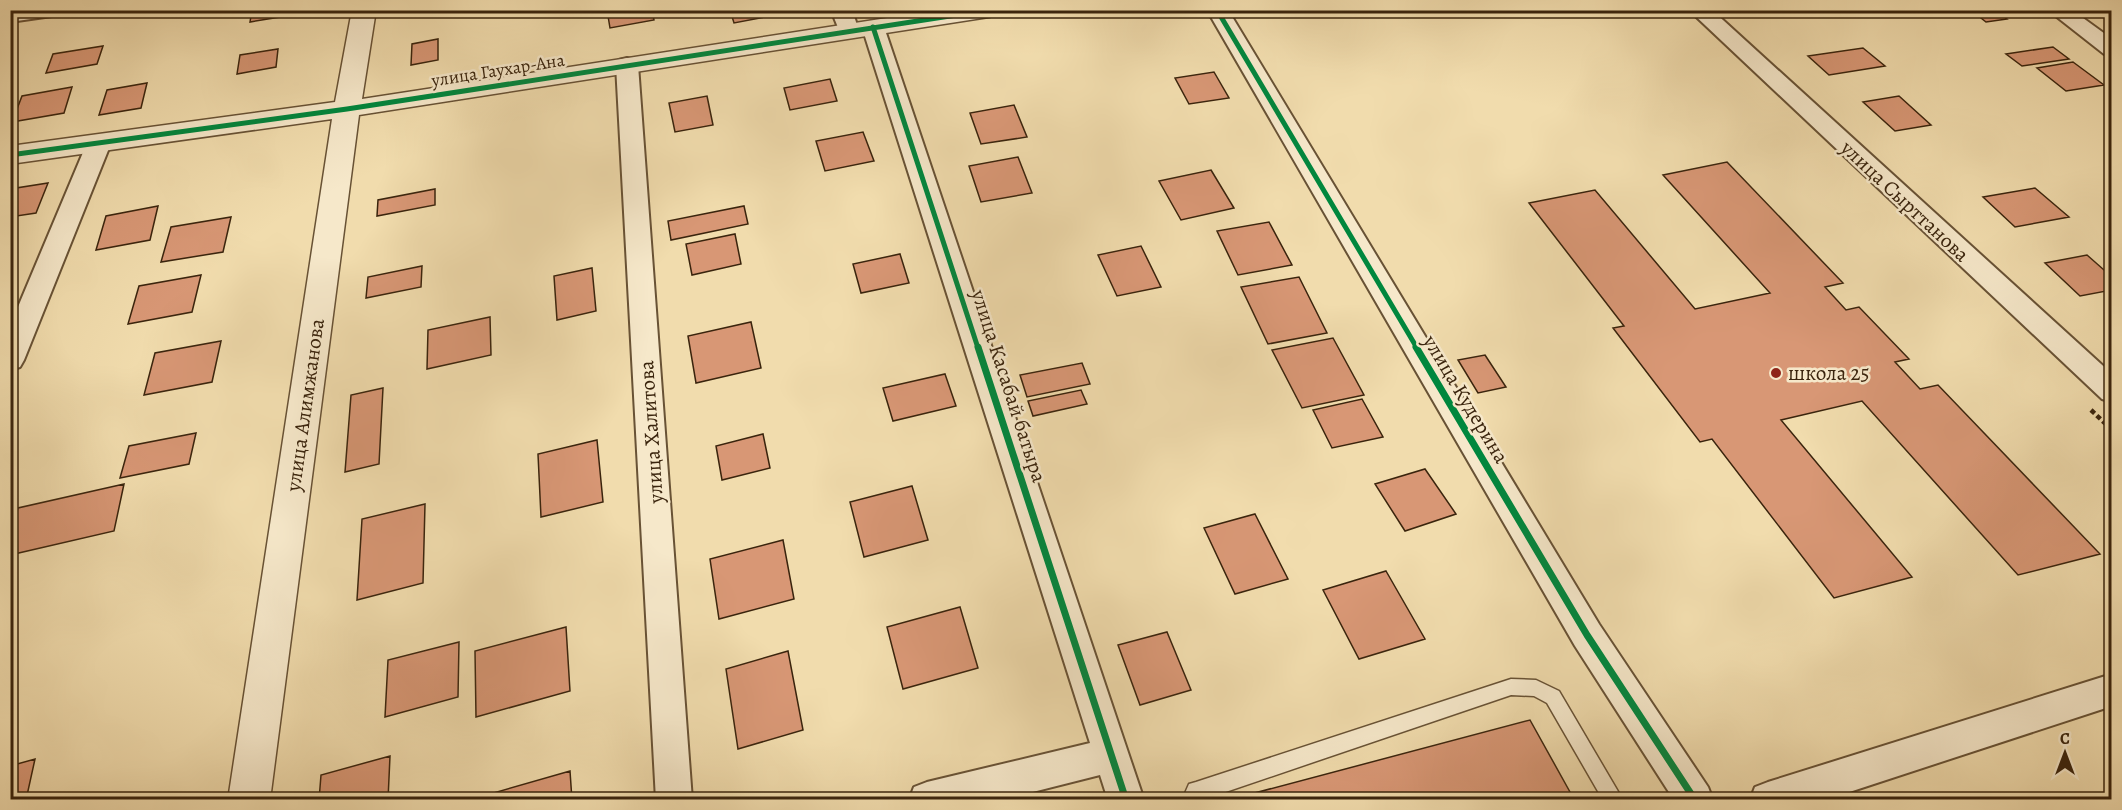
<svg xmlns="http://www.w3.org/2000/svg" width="2122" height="810" viewBox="0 0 2122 810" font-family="Alegreya,serif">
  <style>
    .building { fill: #d89775; stroke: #3a240d; stroke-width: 1.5 }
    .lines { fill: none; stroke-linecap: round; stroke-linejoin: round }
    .service-casing { stroke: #685235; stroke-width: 3 }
    .minor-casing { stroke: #685235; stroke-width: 4 }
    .tertiary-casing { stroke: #685235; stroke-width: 3 }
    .path { stroke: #3a240d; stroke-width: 4.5; stroke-dasharray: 5 3; stroke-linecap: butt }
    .service { fill: #f6e8ca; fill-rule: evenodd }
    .minor { fill: #f6e8ca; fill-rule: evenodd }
    .tertiary { fill: #f6e8ca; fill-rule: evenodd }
    .cycleway-far1-casing { stroke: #f6e8ca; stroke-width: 8 }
    .cycleway-casing { stroke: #f6e8ca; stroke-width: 10 }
    .cycleway-far1 { stroke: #00873e; stroke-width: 5 }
    .cycleway { stroke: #00873e; stroke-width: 7 }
    .poi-dot { fill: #8f2418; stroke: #f6e8ca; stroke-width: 2 }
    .labels { text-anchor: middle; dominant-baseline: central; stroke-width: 5; stroke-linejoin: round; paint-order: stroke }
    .far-street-label { font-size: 18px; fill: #3a240d; stroke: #f6e8ca }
    .street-label { font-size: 21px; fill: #3a240d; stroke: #f6e8ca }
    .poi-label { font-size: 21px; fill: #3a240d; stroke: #f6e8ca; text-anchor: start }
  </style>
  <rect width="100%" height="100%" fill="#f1dcad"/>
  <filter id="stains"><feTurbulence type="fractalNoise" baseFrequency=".00333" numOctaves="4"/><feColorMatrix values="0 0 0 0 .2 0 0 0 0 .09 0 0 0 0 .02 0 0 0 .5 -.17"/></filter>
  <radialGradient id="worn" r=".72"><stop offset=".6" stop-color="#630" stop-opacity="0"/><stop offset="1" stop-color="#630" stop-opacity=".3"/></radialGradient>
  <!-- building -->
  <path class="building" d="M 252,10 L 287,10 L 286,16 L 250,22 Z
    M 607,10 L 652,10 L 654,20 L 610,28 Z
    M 730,10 L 801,10 L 734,23 Z
    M 1971,10 L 1996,10 L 2007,19 L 1986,22 Z
    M 438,39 L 438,60 L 411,65 L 412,44 Z
    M 103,46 L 97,64 L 46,73 L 53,54 Z
    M 2053,47 L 2069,59 L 2022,66 L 2006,54 Z
    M 1863,48 L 1885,66 L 1829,75 L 1808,56 Z
    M 278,49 L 276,67 L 237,74 L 240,55 Z
    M 2073,62 L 2104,85 L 2066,91 L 2037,68 Z
    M 1214,72 L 1229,98 L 1189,104 L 1175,78 Z
    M 830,79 L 837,101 L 790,110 L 784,88 Z
    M 147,83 L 141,108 L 99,115 L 107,90 Z
    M 72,87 L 64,113 L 12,122 L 22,96 Z
    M 707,96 L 713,125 L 675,132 L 669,103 Z
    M 1899,96 L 1931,125 L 1895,131 L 1863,102 Z
    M 1014,105 L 1027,137 L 981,144 L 970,113 Z
    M 863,132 L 874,161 L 825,171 L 816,141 Z
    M 1018,157 L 1032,193 L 981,202 L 969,166 Z
    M 1727,162 L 1843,283 L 1825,287 L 1846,310 L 1859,307 L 1909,359 L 1895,362 L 1920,389 L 1938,385 L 2100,554 L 2018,575 L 1862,401 L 1781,420 L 1912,577 L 1834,598 L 1712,439 L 1700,442 L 1613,328 L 1624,326 L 1529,203 L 1595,190 L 1695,309 L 1770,293 L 1663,175 Z
    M 1211,170 L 1234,208 L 1181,220 L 1159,181 Z
    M 48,183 L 36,213 L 10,217 L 10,189 Z
    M 2035,188 L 2069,217 L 2015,227 L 1983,197 Z
    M 435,189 L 435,205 L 377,216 L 378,200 Z
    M 158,206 L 150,240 L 96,250 L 106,216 Z
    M 744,206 L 748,224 L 671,240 L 668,221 Z
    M 231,217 L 223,252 L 161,262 L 171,227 Z
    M 1269,222 L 1292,265 L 1238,275 L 1217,231 Z
    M 735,234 L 741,264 L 692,275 L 686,244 Z
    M 1141,246 L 1161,287 L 1117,296 L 1098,255 Z
    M 900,254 L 909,283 L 861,293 L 853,264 Z
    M 2087,255 L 2112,277 L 2112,290 L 2080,296 L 2045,263 Z
    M 422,266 L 421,287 L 366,298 L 368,277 Z
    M 592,268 L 596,311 L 557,320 L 554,276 Z
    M 201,275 L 192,312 L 128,324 L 139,286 Z
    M 1299,277 L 1327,333 L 1268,344 L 1241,287 Z
    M 490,317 L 491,355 L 427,369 L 428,330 Z
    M 751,322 L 761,368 L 696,383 L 688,336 Z
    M 1333,338 L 1364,395 L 1302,408 L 1272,350 Z
    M 221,341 L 212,382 L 144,395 L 155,353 Z
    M 1485,355 L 1506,387 L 1478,393 L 1458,360 Z
    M 1082,363 L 1090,384 L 1027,397 L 1020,375 Z
    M 945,374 L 956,406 L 893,421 L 883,388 Z
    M 383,388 L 379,464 L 345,472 L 351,395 Z
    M 1081,390 L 1087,404 L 1033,416 L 1028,401 Z
    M 1362,399 L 1383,437 L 1332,448 L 1313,410 Z
    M 196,433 L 189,464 L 120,478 L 129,446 Z
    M 763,434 L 770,468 L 722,480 L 716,446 Z
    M 597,440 L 603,502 L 541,517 L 538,454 Z
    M 1425,469 L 1456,514 L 1405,531 L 1375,484 Z
    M 124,484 L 114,531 L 10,555 L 10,535 L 18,508 Z
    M 912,486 L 928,540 L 864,557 L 850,502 Z
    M 425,504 L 423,583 L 357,600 L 362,519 Z
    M 1255,514 L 1288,579 L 1235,594 L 1204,528 Z
    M 783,540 L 794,599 L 719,619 L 710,559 Z
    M 1386,571 L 1425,639 L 1359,659 L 1323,590 Z
    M 960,607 L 978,668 L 903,689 L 887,627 Z
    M 566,627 L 570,691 L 476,717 L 475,651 Z
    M 1167,632 L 1191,690 L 1140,705 L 1118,645 Z
    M 459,642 L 458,697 L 385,717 L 388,660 Z
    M 788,651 L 803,730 L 738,749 L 726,669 Z
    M 1530,720 L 1570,792 L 1544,800 L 1232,799 Z
    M 390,756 L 388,800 L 319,800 L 321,775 Z
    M 35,759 L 26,800 L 10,800 L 10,766 Z
    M 570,771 L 572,800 L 476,800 L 476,798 Z"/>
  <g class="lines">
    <defs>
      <path id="service" d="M 1511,679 L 1536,680 L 1559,691 L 1623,800 L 1603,800 L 1547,703 L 1534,696 L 1511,695 L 1202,800 L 1182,800 L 1189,784 L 1196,782 Z"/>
      <path id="minor" d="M 10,10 L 62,10 L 52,16 L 10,22 Z
        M 831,10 L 852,10 L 859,31 L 855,35 L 841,35 Z
        M 1207,10 L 1228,10 L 1599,624 L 1708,787 L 1713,800 L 1674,800 L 1575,646 Z
        M 1689,10 L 1712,10 L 2112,374 L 2112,402 L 2102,399 Z
        M 2048,10 L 2072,10 L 2112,39 L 2112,55 L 2104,54 Z
        M 873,21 L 880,23 L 884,27 L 1144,800 L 1108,800 L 1100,775 L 1001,800 L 909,800 L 914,787 L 927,782 L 1090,743 L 862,27 L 866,23 Z
        M 627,58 L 635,60 L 638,65 L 692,800 L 656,800 L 616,65 L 619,60 Z
        M 99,136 L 107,138 L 111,143 L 24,360 L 20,367 L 10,370 L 10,326 L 87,143 L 91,138 Z
        M 2112,674 L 2112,706 L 1825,800 L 1750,800 L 1755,787 L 1768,782 Z"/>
      <path id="tertiary" d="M 352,10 L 376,10 L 362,99 L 939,10 L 1001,10 L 997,15 L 989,17 L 359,115 L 270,800 L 228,800 L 332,119 L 10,164 L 10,146 L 335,102 Z"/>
    </defs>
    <!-- service casing -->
    <use href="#service" class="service-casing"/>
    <!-- minor casing -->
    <use href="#minor" class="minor-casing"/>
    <!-- tertiary casing -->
    <use href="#tertiary" class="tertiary-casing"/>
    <!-- path -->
    <path class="path" d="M 2091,410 L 2112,430"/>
    <!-- service -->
    <use href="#service" class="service"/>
    <!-- minor -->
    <use href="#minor" class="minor"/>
    <!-- tertiary -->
    <use href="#tertiary" class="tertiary"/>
    <defs>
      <path id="cycleway-far1" d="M 1217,10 L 1417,348
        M 873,27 L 978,348
        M 10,155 L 347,109 L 989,10"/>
      <path id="cycleway" d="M 978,347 L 1126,800
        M 1416,347 L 1587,635 L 1695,800"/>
    </defs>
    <!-- cycleway-far1 casing -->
    <use href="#cycleway-far1" class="cycleway-far1-casing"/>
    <!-- cycleway casing -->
    <use href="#cycleway" class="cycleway-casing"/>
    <!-- cycleway-far1 -->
    <use href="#cycleway-far1" class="cycleway-far1"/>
    <!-- cycleway -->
    <use href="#cycleway" class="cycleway"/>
  </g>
  <!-- markers -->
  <circle class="poi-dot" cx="1776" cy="373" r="6"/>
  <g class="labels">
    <!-- far-street labels -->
    <g class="far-street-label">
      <text transform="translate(498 70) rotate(-9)">улица Гаухар-Ана</text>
    </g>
    <!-- street labels -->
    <g class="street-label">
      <text transform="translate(1905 201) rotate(43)">улица Сырттанова</text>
      <text transform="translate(1009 386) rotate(72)">улица Касабай батыра</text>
      <text transform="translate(1466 399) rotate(59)">улица Кудерина</text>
      <text transform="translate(305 405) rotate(-82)">улица Алимжанова</text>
      <text transform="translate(651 432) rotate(-94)">улица Халитова</text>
    </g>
    <!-- poi labels -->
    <g class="poi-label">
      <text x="1788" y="373">школа 25</text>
    </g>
  </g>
  <!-- margin -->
  <rect width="2122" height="810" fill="none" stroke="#f1dcad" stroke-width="36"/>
  <rect x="12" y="12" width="2098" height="786" fill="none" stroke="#3a240d" stroke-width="3"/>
  <rect x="18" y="18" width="2086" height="774" fill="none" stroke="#3a240d" stroke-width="1.5"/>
  <!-- north arrow -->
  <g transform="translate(2065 753)" stroke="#f6e8ca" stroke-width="4.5" paint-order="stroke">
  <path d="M0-4.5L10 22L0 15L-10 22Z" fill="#3a240d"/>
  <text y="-9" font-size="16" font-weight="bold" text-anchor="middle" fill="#3a240d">С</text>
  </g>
  <rect width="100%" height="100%" filter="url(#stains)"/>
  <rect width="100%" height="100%" fill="url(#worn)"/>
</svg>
